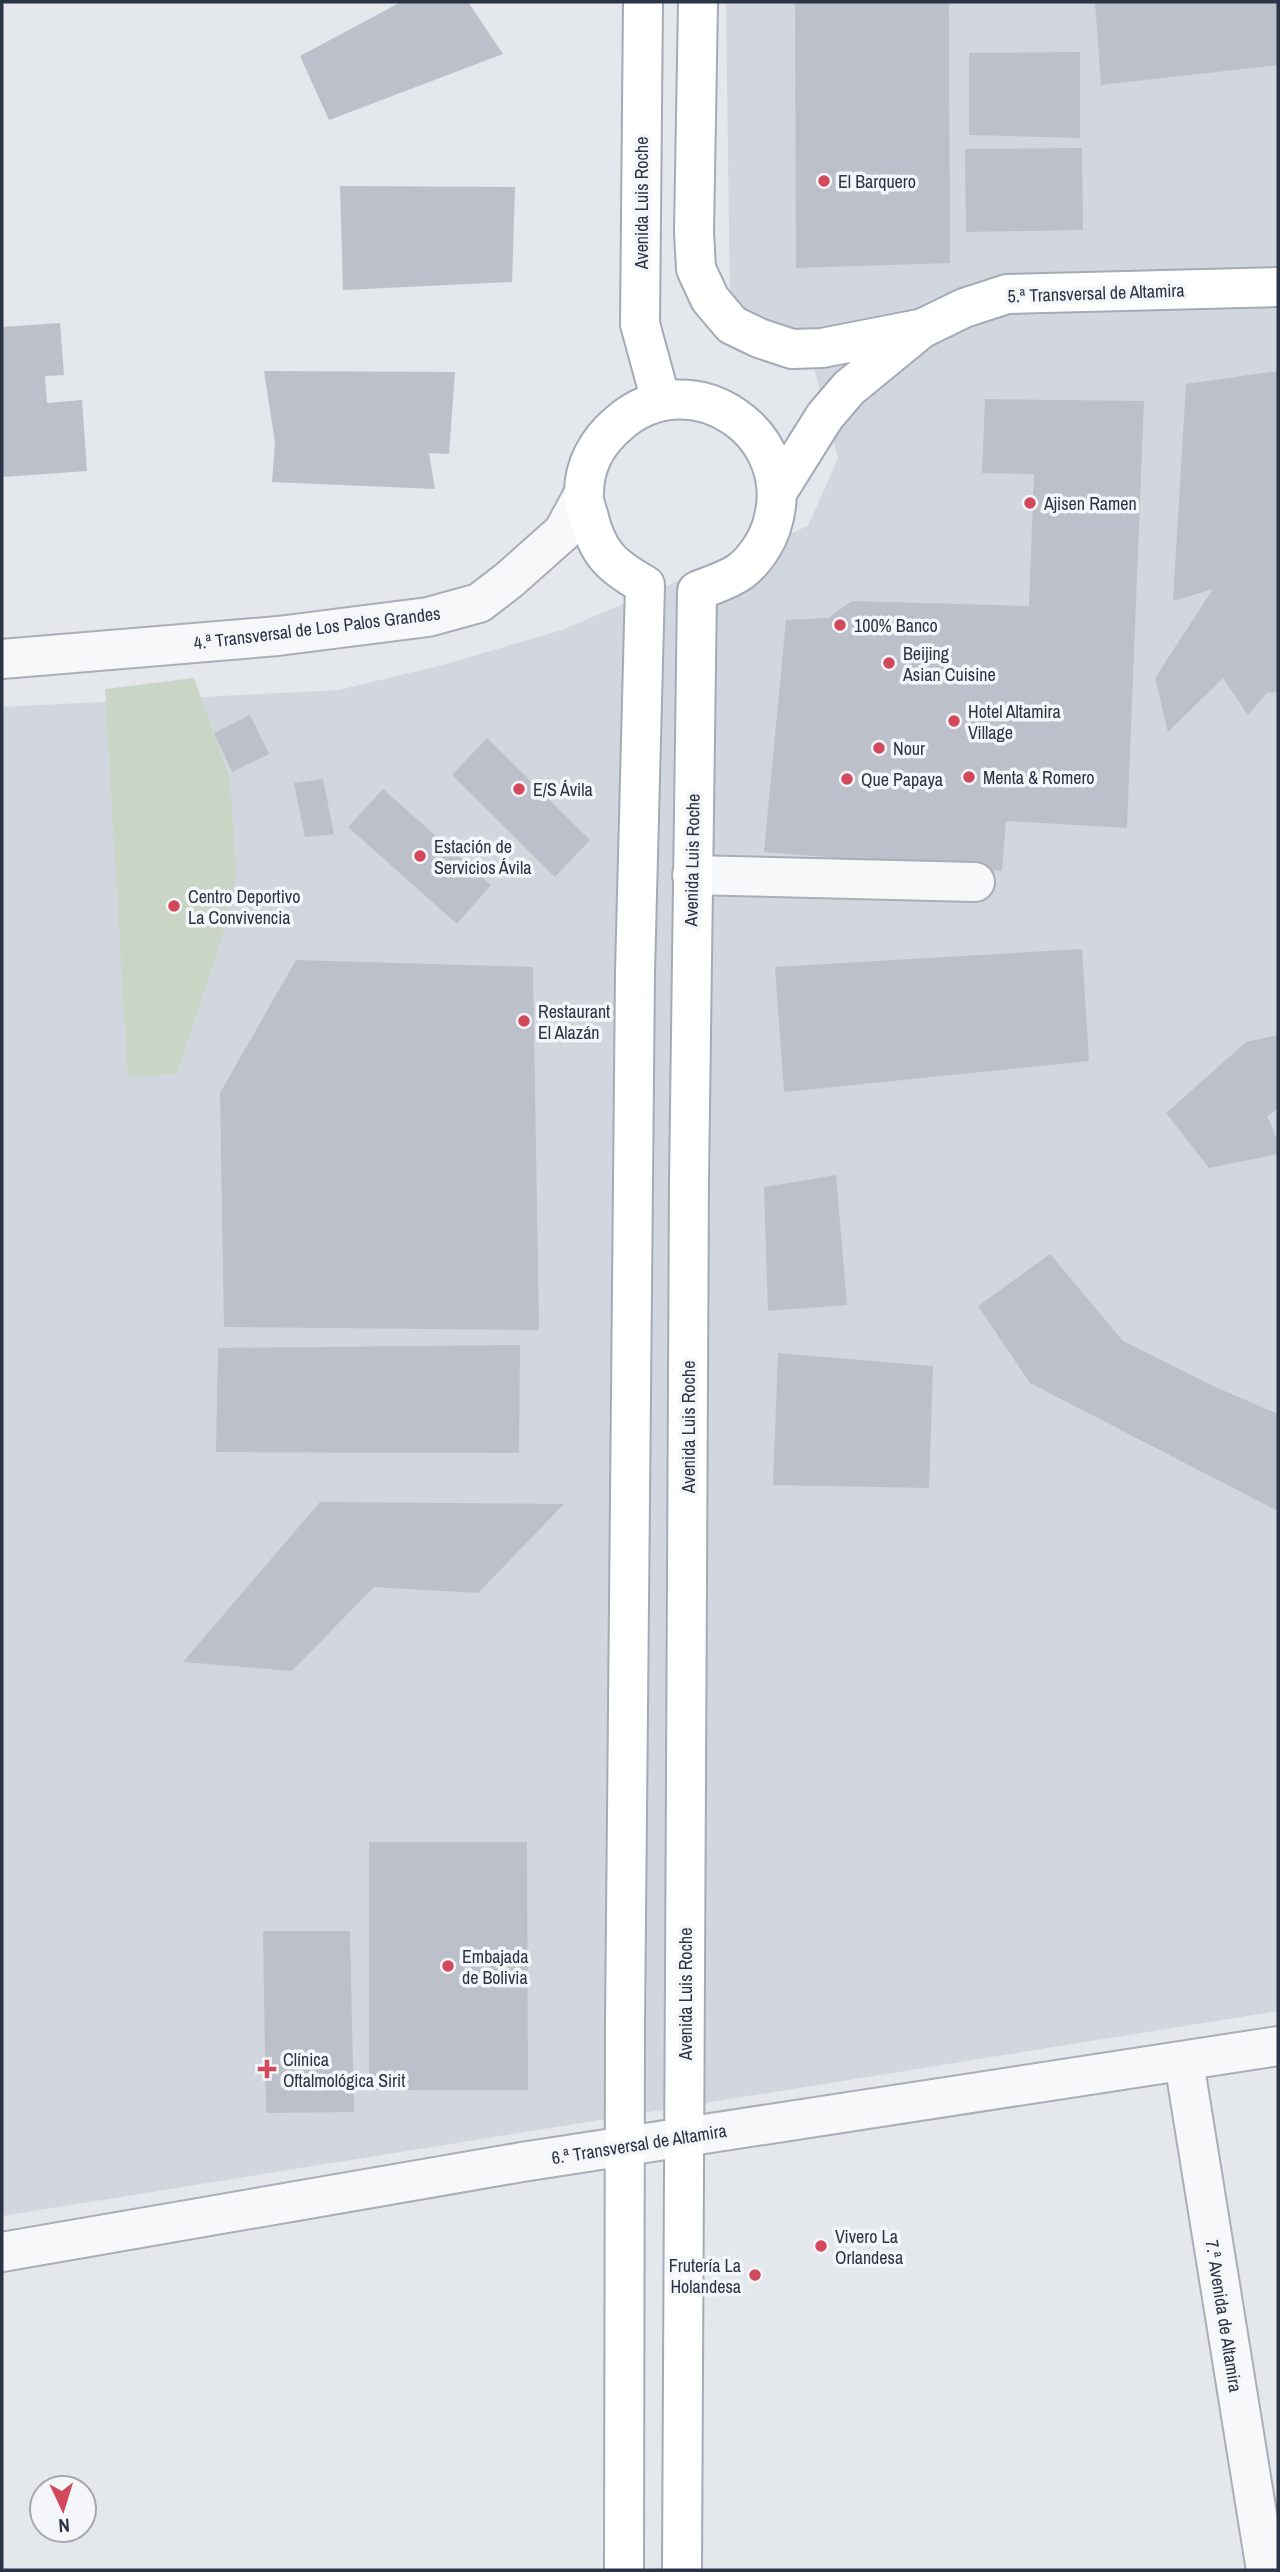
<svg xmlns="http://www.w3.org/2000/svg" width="1280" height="2572" viewBox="0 0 1280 2572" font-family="'Archivo Narrow',sans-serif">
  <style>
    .built { fill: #d2d6de }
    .green { fill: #c9d6c5 }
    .building { fill: #bbc0ca }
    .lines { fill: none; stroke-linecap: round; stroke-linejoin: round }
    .minor-casing { stroke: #a9aeb7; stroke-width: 42 }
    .major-casing { stroke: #a3abb8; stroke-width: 42 }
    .minor { stroke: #f7f8fa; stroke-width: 38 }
    .major { stroke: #fff; stroke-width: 38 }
    .poi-dot { fill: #d1495b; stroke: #f4f6f9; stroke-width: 2.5 }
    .labels { text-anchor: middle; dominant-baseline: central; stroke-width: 7; stroke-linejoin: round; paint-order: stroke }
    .poi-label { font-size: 18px; fill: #2b3445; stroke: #f4f6f9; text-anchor: start }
    .street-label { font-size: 18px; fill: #2b3445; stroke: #f4f6f9 }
  </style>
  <rect width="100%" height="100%" fill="#e4e7ec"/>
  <!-- built -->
  <path class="built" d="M 726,2 L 1278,2 L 1278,2011 L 2,2216 L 2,707 L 339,690 L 442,665 L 562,630 L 808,526 L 838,458 L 812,360 L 730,307 Z"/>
  <!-- green -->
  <path class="green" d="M 194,678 L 229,776 L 237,875 L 222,937 L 177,1074 L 128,1077 L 105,689 Z"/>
  <!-- building -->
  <path class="building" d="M 401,2 L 468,2 L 503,54 L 329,120 L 300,56 Z
    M 795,2 L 949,2 L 950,263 L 796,268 Z
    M 1095,2 L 1278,2 L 1278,65 L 1101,85 Z
    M 1080,52 L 1080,138 L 969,135 L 969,53 Z
    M 1082,148 L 1083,230 L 966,232 L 965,149 Z
    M 340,186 L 515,187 L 512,282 L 343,290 Z
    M 60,323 L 64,375 L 45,376 L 47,403 L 82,400 L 87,471 L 2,477 L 2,327 Z
    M 264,371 L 455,372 L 449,454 L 429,453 L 435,489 L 272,482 L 275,443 Z
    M 1278,371 L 1278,692 L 1267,693 L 1248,715 L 1223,678 L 1168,732 L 1155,678 L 1213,589 L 1173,601 L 1186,384 Z
    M 985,399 L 1144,401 L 1127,828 L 1006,821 L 1002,871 L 764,852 L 786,620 L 828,618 L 852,601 L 1029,606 L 1034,474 L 982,473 Z
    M 250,715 L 269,754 L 232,772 L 214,733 Z
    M 487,738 L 590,840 L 555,877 L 452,775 Z
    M 323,779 L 334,834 L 305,837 L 294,783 Z
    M 383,789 L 491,885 L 457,924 L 348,827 Z
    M 1082,949 L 1089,1061 L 784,1092 L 775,967 Z
    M 296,960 L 533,967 L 539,1330 L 224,1327 L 220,1093 Z
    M 1278,1035 L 1278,1109 L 1267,1116 L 1278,1142 L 1278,1154 L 1209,1168 L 1166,1113 L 1246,1042 Z
    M 836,1175 L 847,1305 L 768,1311 L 764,1187 Z
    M 1050,1254 L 1123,1341 L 1213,1386 L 1278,1414 L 1278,1511 L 1030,1383 L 978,1306 Z
    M 520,1345 L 519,1453 L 216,1452 L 218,1348 Z
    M 778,1353 L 933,1366 L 929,1488 L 773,1485 Z
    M 320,1502 L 564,1504 L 478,1593 L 374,1587 L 292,1671 L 183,1662 Z
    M 369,1842 L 527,1842 L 528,2090 L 369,2090 Z
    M 263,1931 L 350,1931 L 354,2112 L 266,2113 Z"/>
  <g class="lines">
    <defs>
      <path id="minor" d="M 2,659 L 278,636 L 428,617 L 479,603 L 509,580 L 563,532 L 583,495
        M 692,875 L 975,882
        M 1184,2062 L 1266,2570
        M 2,2252 L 522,2162 L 1278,2046"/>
      <path id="major" d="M 643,2 L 640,324 L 661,401
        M 698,2 L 694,232 L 696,269 L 710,299 L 732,325 L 759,338 L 792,349 L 822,348 L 919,329
        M 778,491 L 825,416 L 849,388 L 921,329 L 964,308 L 1007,294 L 1278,287
        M 624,2570 L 625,2024 L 635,972 L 645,585 C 611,566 597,553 588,514 C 586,508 583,500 584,493 C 584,466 597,442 618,424 C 691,359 803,434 771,528 C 766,543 754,561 741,571 C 729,580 711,585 697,591 L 689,1181 L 682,2570"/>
    </defs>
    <!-- minor casing -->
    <use href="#minor" class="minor-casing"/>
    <!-- major casing -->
    <use href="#major" class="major-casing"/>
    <!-- minor -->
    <use href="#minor" class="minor"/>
    <!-- major -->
    <use href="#major" class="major"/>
  </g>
  <!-- markers -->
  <g class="poi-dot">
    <circle cx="824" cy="181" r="7"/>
    <circle cx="1030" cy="503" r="7"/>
    <circle cx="840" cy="625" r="7"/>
    <circle cx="889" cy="663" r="7"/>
    <circle cx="954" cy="721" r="7"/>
    <circle cx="879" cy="748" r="7"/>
    <circle cx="969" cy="777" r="7"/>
    <circle cx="847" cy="779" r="7"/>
    <circle cx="519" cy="789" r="7"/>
    <circle cx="420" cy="856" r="7"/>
    <circle cx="174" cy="906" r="7"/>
    <circle cx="524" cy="1021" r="7"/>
    <circle cx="448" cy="1966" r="7"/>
    <path d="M263.5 2058.5h7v7h7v7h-7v7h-7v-7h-7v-7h7z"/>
    <circle cx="821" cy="2246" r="7"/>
    <circle cx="755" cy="2275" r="7"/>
  </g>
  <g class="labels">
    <!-- poi labels -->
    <g class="poi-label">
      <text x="838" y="181">El Barquero</text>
      <text x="1044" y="503">Ajisen Ramen</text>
      <text x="854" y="625">100% Banco</text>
      <text x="903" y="653">Beijing<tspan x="903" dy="21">Asian Cuisine</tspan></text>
      <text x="968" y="711">Hotel Altamira<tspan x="968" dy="21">Village</tspan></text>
      <text x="893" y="748">Nour</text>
      <text x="983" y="777">Menta &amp; Romero</text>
      <text x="861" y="779">Que Papaya</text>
      <text x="533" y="789">E/S Ávila</text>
      <text x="434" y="846">Estación de<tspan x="434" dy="21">Servicios Ávila</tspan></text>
      <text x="188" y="896">Centro Deportivo<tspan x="188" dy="21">La Convivencia</tspan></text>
      <text x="538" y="1011">Restaurant<tspan x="538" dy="21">El Alazán</tspan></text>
      <text x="462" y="1956">Embajada<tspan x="462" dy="21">de Bolivia</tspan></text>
      <text x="283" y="2059">Clínica<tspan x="283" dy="21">Oftalmológica Sirit</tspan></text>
      <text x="835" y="2236">Vivero La<tspan x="835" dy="21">Orlandesa</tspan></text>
      <text x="741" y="2265" text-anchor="end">Frutería La<tspan x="741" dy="21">Holandesa</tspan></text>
    </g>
    <!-- street labels -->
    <g class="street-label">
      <text transform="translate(641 203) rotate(-90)">Avenida Luis Roche</text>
      <text transform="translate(1096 293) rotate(-2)">5.ª Transversal de Altamira</text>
      <text transform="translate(317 628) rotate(-7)">4.ª Transversal de Los Palos Grandes</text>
      <text transform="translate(692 860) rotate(-89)">Avenida Luis Roche</text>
      <text transform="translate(688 1427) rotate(-90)">Avenida Luis Roche</text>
      <text transform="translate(685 1994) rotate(-90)">Avenida Luis Roche</text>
      <text transform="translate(639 2144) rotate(-9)">6.ª Transversal de Altamira</text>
      <text transform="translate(1224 2316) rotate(81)">7.ª Avenida de Altamira</text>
    </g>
  </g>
  <!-- border -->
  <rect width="1280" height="2572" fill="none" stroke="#2b3445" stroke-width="7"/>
  <!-- north arrow -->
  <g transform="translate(63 2509) rotate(176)"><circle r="33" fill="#f4f6f9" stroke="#a4a8b1" stroke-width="2"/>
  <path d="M0-5L12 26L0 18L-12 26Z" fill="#d1495b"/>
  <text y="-10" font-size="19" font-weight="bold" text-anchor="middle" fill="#2b3445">N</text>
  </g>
</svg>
